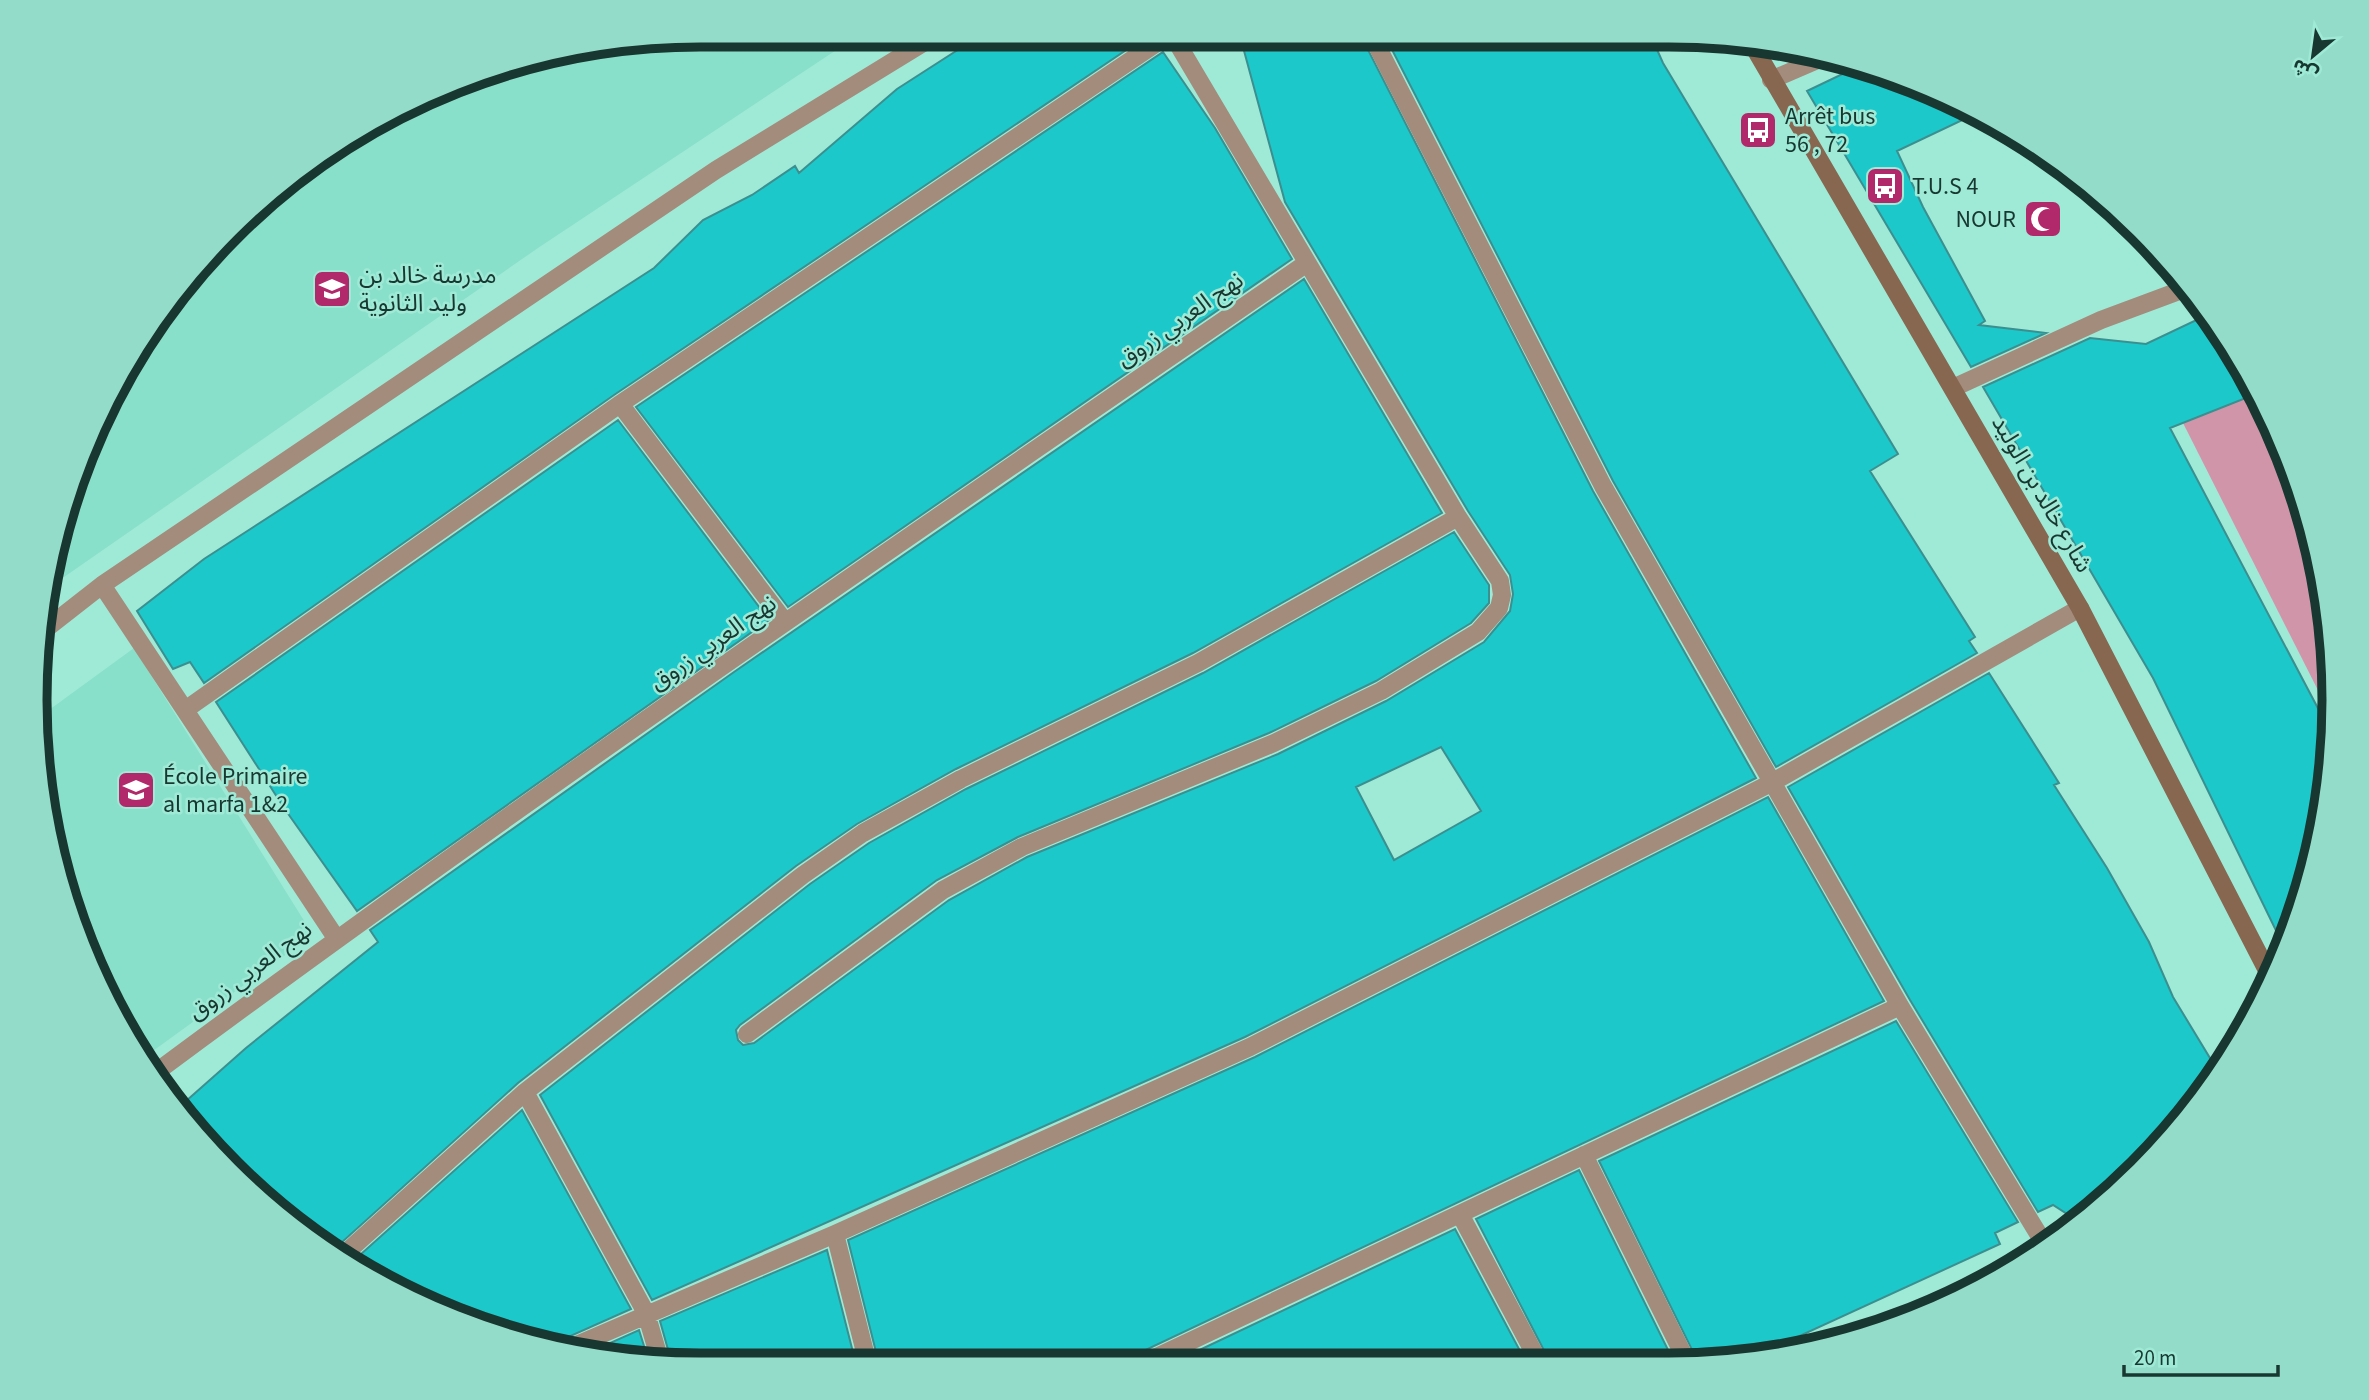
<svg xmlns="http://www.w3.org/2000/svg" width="2369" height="1400" viewBox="0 0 2369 1400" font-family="'Source Sans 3','Noto Sans Arabic',sans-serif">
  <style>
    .built { fill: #89e0ca }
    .green { fill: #d195aa }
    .building { fill: #1cc8ca; stroke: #3b8f8f; stroke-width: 2; fill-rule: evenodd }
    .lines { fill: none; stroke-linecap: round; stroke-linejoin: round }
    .street { stroke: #a38c7c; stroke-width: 18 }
    .secondary { stroke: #886750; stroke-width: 18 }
    .labels { text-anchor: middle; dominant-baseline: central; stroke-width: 5; stroke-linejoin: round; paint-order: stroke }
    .poi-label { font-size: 24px; fill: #183730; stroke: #9fead7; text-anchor: start }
    .street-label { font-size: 24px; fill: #183730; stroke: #9fead7 }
    .rim { fill: none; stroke: #183730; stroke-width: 9 }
  </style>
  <rect width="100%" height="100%" fill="#9fead7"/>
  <!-- built -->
  <path class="built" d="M 700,35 L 859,35 L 538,248 L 54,584 L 70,487 L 147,330 L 295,172 L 487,70 Z
    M 134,648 L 313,935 L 146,1056 L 70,914 L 38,718 Z"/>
  <!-- green -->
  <path class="green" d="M 2255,392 L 2284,446 L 2321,571 L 2334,700 L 2332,718 L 2183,423 Z"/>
  <!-- building -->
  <path class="building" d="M 981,35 L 1147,36 L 614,395 L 204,683 L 190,662 L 173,669 L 137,611 L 204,559 L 654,268 L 703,220 L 752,195 L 795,166 L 799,173 L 897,89 Z
    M 1240,36 L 1361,36 L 1593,491 L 1756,778 L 1245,1037 L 652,1300 L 540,1095 L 810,884 L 869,843 L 966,789 L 1203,673 L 1454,532 L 1489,585 L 1489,603 L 1471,623 L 1376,681 L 1269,733 L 1018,837 L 937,880 L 740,1025 L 736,1030 L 738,1040 L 743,1045 L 754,1043 L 949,900 L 1027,857 L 1278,754 L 1386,701 L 1484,642 L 1510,611 L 1513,594 L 1510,575 L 1468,511 L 1285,202 ZM 1441,747 L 1481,811 L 1394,860 L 1356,787 Z
    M 1385,36 L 1651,36 L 1663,63 L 1898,454 L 1870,471 L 1975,637 L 1969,641 L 1977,653 L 1776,767 L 1613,481 Z
    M 1163,52 L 1215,128 L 1292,259 L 788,607 L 636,407 Z
    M 1859,66 L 1883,70 L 1973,115 L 1897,151 L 1923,207 L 1985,321 L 1979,325 L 2046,333 L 1971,367 L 1807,91 Z
    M 1304,279 L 1442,513 L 1193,653 L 956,769 L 857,824 L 796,866 L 518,1083 L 330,1253 L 177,1109 L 246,1048 L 378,942 L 370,930 L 734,672 Z
    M 2209,314 L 2222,331 L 2256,394 L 2170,428 L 2331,733 L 2321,830 L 2285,949 L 2153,678 L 1983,387 L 2090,338 L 2146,344 Z
    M 618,420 L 769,620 L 357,911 L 284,808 L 216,702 Z
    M 1989,673 L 2059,783 L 2054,785 L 2107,868 L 2149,942 L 2173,997 L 2219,1073 L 2108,1200 L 2078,1221 L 2053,1205 L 2038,1212 L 1910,1000 L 1788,787 Z
    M 1768,797 L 1884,1001 L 1137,1354 L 1131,1364 L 879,1364 L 848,1240 L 1255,1057 Z
    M 1896,1021 L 2018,1222 L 1995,1233 L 2000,1244 L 1756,1356 L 1699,1364 L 1599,1161 Z
    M 522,1110 L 631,1309 L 568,1337 L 561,1345 L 486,1330 L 351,1263 Z
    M 1579,1170 L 1675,1364 L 1551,1364 L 1476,1219 Z
    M 1455,1229 L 1527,1364 L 1170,1364 Z
    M 827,1250 L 856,1364 L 672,1364 L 660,1321 Z
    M 639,1330 L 649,1362 L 592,1351 Z"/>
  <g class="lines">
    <!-- street -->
    <path class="street" d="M 1372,36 L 1603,486 L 1900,1006 L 2045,1245
      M 1771,80 L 1822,58
      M 1953,388 L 2101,320 L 2187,288
      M 620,404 L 785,622
      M 102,585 L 336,938
      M 47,628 L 102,585 L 716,170 L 936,35
      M 185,710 L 620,404 L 1167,36
      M 747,1034 L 943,890 L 1022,847 L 1274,743 L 1381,691 L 1478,632 L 1499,608 L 1502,595 L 1500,581 L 1458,517 L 1173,36
      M 155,1073 C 532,793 920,529 1307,263
      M 525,1092 L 646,1313 L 661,1364
      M 1584,1155 L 1688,1364
      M 1460,1214 L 1540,1364
      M 835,1234 L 868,1364
      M 340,1258 L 525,1092 L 803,875 L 863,833 L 961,779 L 1198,663 L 1458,517
      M 572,1347 L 835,1234 L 1250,1047 L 1771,783 L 2080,608
      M 1142,1364 L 1900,1006"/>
    <!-- secondary -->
    <path class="secondary" d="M 1752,44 L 2080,608 L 2271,978"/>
  </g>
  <!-- icons -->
  <defs>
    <symbol id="bus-square" viewBox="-11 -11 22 22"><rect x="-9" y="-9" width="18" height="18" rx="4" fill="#b1296b" stroke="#9fead7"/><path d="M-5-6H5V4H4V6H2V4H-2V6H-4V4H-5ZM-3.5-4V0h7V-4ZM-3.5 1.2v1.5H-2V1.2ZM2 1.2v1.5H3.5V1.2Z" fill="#fff"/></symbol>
    <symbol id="mosque-square" viewBox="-11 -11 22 22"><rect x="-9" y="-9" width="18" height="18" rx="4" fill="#b1296b" stroke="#9fead7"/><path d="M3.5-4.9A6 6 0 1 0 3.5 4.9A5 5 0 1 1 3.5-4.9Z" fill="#fff"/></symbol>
    <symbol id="school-square" viewBox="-11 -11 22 22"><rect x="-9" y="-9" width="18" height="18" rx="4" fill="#b1296b" stroke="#9fead7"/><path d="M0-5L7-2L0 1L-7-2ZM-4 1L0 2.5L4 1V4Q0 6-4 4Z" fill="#fff"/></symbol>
  </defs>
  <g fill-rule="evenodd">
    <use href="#bus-square" x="1736" y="108" width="44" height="44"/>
    <use href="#bus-square" x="1863" y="164" width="44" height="44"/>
    <use href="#mosque-square" x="2021" y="197" width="44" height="44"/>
    <use href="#school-square" x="310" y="267" width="44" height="44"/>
    <use href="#school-square" x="114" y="768" width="44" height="44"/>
  </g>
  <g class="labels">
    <!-- poi labels -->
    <g class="poi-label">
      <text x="1785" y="116">Arrêt bus<tspan x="1785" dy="28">56 , 72</tspan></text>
      <text x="1912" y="186">T.U.S 4</text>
      <text x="2016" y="219" text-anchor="end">NOUR</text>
      <text x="359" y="275">مدرسة خالد بن<tspan x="359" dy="28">وليد الثانوية</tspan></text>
      <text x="163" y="776">École Primaire<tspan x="163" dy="28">al marfa 1&amp;2</tspan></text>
    </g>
    <!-- street labels -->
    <g class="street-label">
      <text transform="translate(1180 320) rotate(-35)">نهج العربي زروق</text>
      <text transform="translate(2042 494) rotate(60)">شارع خالد بن الوليد</text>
      <text transform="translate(713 643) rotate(-35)">نهج العربي زروق</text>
      <text transform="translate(250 971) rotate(-37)">نهج العربي زروق</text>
    </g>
  </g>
  <!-- crop -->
  <path d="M0 0H2369V1400H0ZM700 47H1669A653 653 0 0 1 2322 700V700A653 653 0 0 1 1669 1353H700A653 653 0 0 1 47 700V700A653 653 0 0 1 700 47Z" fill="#94dcca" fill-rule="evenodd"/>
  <path class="rim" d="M700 47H1669A653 653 0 0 1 2322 700V700A653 653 0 0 1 1669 1353H700A653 653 0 0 1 47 700V700A653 653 0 0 1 700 47Z"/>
  <!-- north arrow -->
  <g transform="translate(2313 56) rotate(209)" stroke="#9fead7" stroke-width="5" paint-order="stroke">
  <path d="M0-5L12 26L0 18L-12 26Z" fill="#183730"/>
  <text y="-10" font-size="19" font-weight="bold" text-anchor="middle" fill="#183730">ش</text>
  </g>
  <!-- scale -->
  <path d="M2124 1365v10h154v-10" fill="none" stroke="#183730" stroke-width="3.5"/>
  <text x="2134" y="1365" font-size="21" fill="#183730" stroke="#9fead7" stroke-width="5" paint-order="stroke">20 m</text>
</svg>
